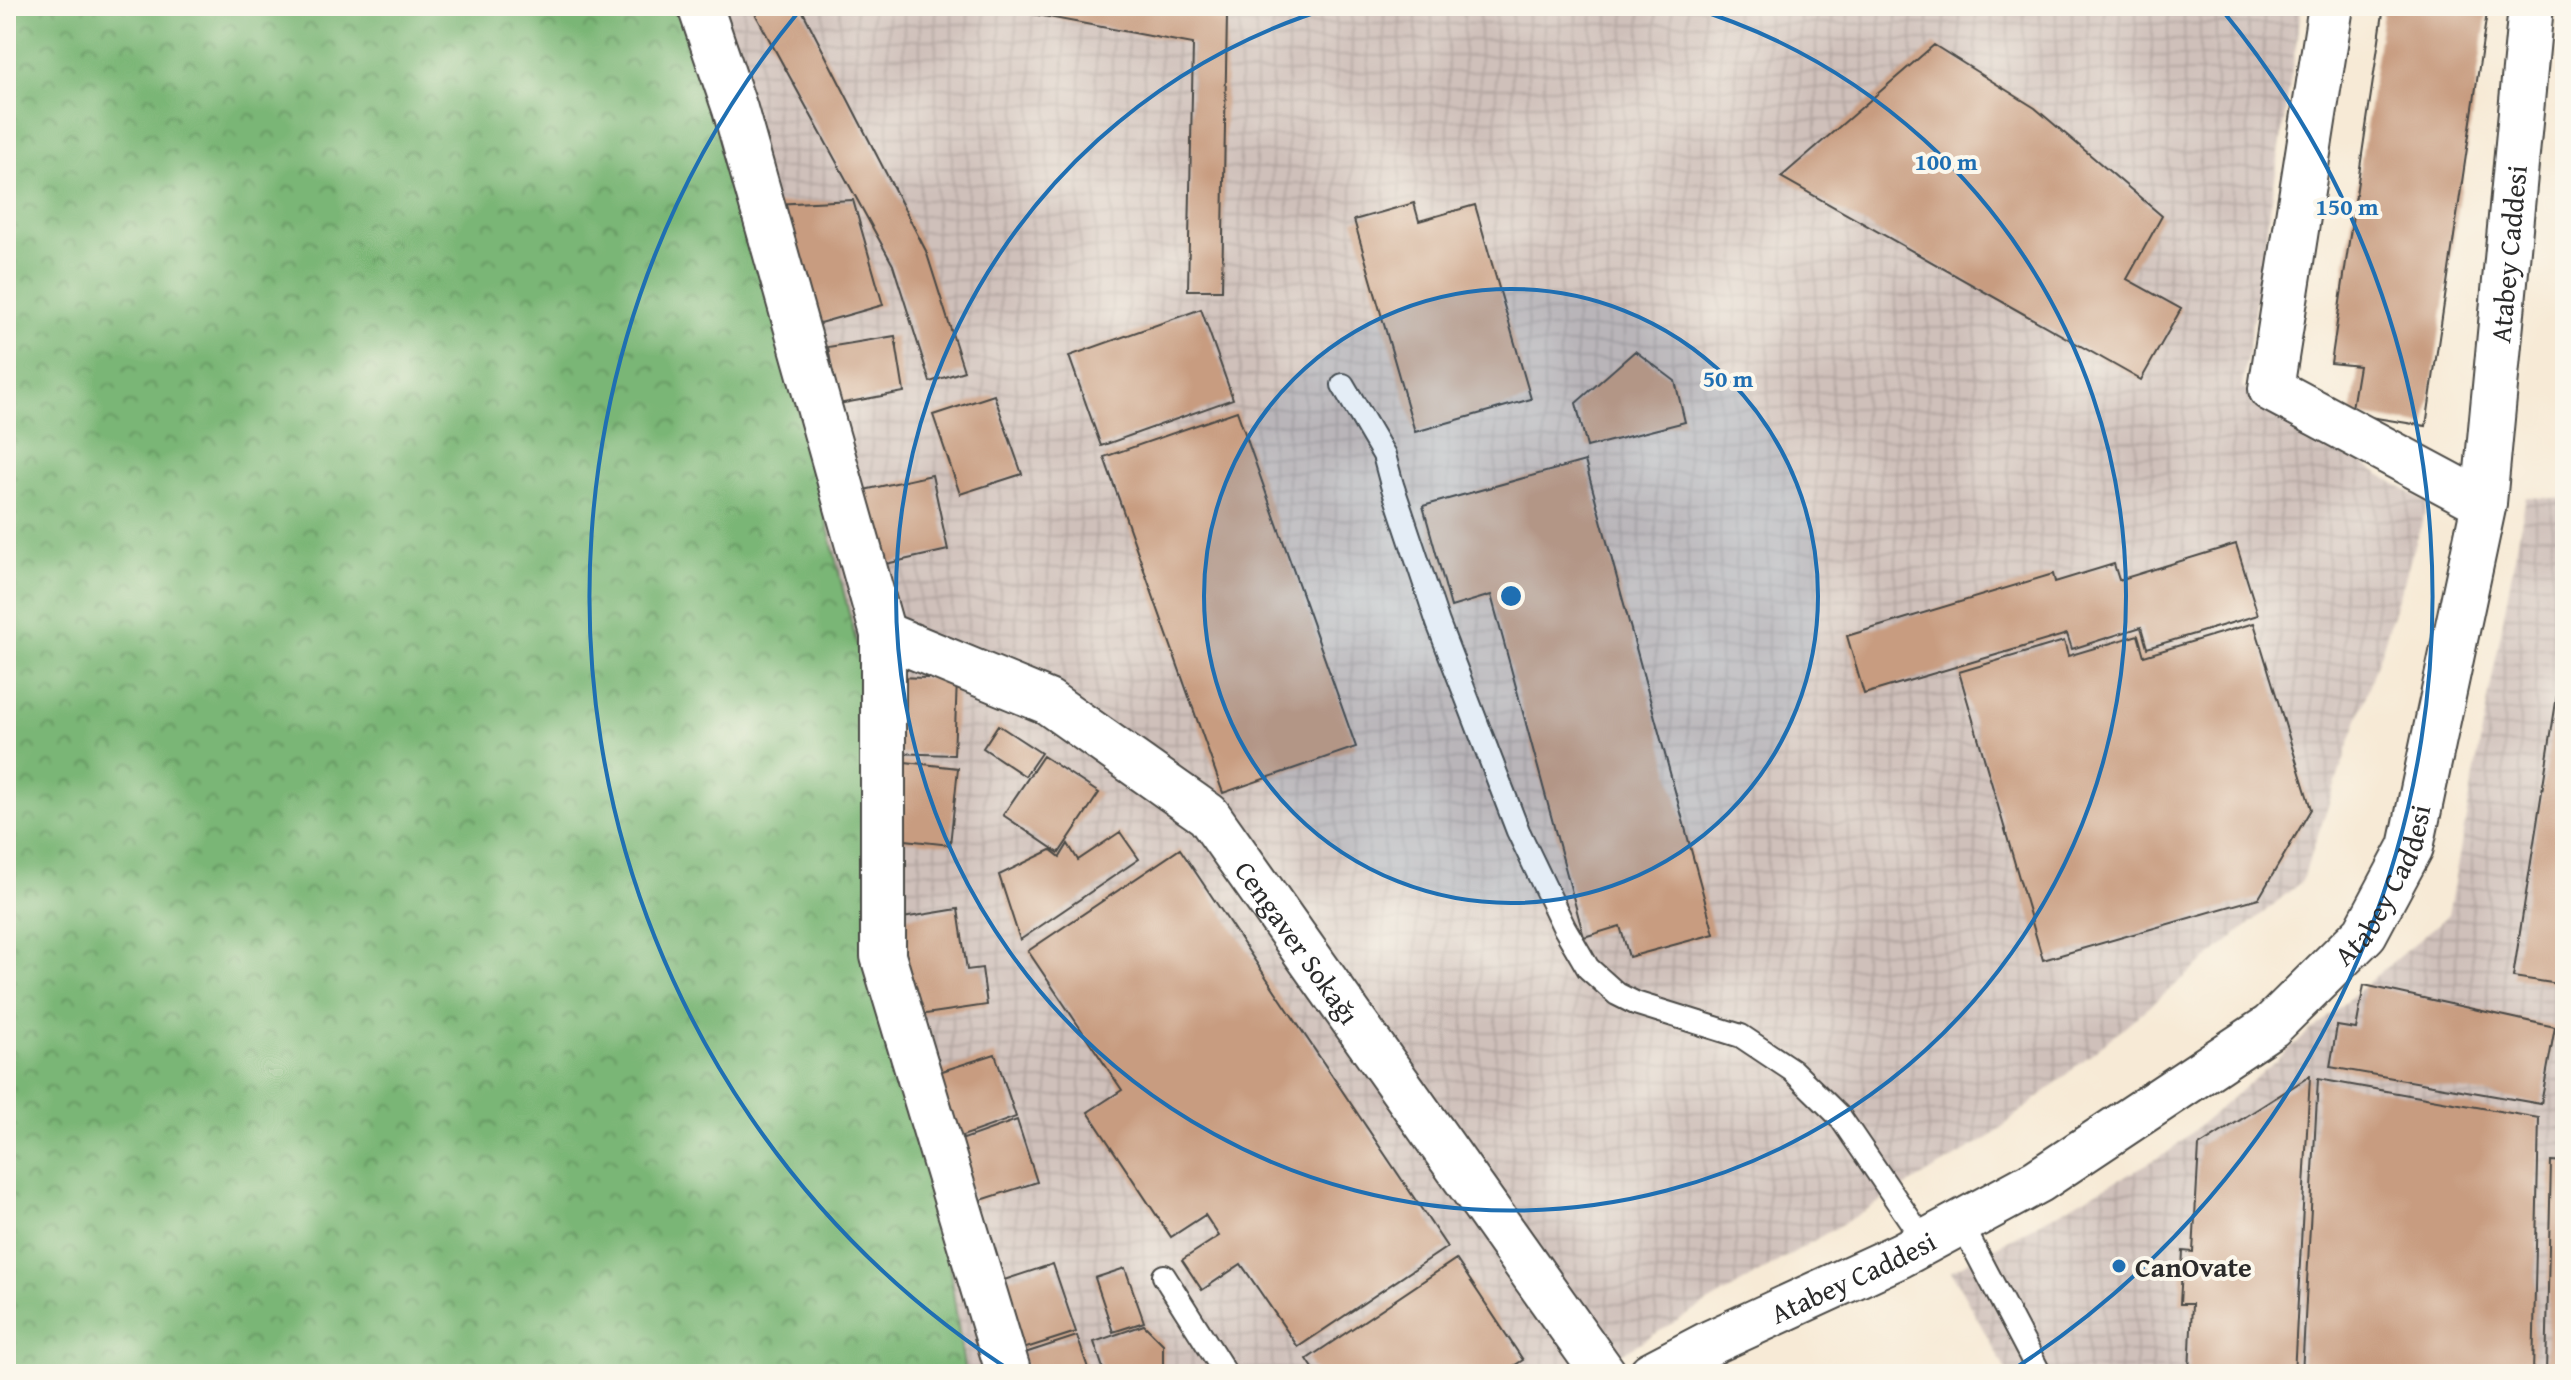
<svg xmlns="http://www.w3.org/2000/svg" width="2571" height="1380" viewBox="0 0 2571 1380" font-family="'Gentium Book Plus',serif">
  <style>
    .industrial { fill: url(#industrial-grid) }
    .forest { fill: url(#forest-crowns); stroke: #527050; stroke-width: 2 }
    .building { fill: #c89c80 }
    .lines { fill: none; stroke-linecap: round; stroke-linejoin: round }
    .lane-casing { stroke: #4a4845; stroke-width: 26 }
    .street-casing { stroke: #4a4845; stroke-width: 48 }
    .secondary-casing { stroke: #4a4845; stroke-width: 48 }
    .lane { stroke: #fff; stroke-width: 22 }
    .street { stroke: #fff; stroke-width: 44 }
    .secondary { stroke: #fff; stroke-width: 44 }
    .ring { fill: none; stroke: #1f6fb2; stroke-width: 4 }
    .poi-dot { fill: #1f6fb2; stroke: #fbf7ec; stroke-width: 3 }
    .labels { text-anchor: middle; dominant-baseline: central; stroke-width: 8; stroke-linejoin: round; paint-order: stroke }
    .street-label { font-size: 28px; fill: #2b2b2b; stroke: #fbf7ec }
    .poi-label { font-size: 28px; font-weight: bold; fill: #2b2b2b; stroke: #fbf7ec; text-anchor: start }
    .centre { fill: #1f6fb2; stroke: #fbf7ec; stroke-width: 4 }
    .ring-label { font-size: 24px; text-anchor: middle; font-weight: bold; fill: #1f6fb2; stroke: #fbf7ec; stroke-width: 8; stroke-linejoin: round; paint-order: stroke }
  </style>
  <defs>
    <pattern id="industrial-grid" width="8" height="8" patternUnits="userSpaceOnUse" patternTransform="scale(2)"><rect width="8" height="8" fill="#cfc0ba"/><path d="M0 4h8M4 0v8" fill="none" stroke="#b2a5a0"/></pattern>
    <pattern id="forest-crowns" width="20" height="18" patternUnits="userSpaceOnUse" patternTransform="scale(2)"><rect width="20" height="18" fill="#7ab676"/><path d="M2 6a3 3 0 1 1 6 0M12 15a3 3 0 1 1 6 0" fill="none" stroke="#649461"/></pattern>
  </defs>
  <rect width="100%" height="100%" fill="#fbf7ec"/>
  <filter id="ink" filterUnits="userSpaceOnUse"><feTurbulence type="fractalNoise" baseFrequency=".0125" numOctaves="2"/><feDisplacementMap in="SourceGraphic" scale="16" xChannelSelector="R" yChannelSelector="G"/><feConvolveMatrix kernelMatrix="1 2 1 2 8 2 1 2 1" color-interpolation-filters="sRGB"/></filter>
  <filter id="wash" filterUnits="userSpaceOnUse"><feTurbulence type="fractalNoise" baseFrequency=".006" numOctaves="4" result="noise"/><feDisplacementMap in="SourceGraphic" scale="32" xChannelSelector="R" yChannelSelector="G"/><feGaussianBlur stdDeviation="1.8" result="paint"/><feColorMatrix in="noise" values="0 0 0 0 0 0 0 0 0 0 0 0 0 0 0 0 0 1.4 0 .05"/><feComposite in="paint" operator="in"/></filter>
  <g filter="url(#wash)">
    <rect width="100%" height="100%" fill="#f7ead6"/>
    <!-- industrial -->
    <path class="industrial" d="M 699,6 L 2302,6 L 2242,388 L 2428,504 L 2382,649 L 2302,881 L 1990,1137 L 1587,1374 L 965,1374 L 861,662 Z
      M 2526,497 L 2565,499 L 2565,1374 L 2008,1374 L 1951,1271 L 2167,1153 L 2448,915 Z"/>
    <!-- forest -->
    <path class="forest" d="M 6,6 L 699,6 L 861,662 L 965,1374 L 6,1374 Z"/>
    <g id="blocks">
      <!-- building -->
      <path class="building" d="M 756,6 L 800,6 L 926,251 L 964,371 L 930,382 L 893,265 L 752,8 Z
        M 990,6 L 1174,6 L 1227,15 L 1222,290 L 1188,290 L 1193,44 Z
        M 1210,6 L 1246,6 L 1245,14 Z
        M 2384,6 L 2488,6 L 2426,426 L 2351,414 L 2359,366 L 2331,363 Z
        M 1934,45 L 2035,108 L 2162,216 L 2127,279 L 2181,309 L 2141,380 L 1781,177 Z
        M 853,200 L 883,305 L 809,326 L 774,204 Z
        M 1414,203 L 1419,221 L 1475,205 L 1531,399 L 1415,432 L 1354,220 Z
        M 1201,309 L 1233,399 L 1101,446 L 1069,356 Z
        M 895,336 L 904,392 L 838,404 L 828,347 Z
        M 1635,351 L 1675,381 L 1685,422 L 1587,447 L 1576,403 Z
        M 994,395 L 1022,474 L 960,494 L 933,415 Z
        M 1237,411 L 1356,747 L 1223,793 L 1104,457 Z
        M 1585,461 L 1714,934 L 1629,957 L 1620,926 L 1584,937 L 1491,595 L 1451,607 L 1423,506 Z
        M 932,475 L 948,550 L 881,565 L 864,490 Z
        M 2236,544 L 2258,615 L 2147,648 L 2141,627 L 2072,649 L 2067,634 L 1864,694 L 1847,636 L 2053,574 L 2055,582 L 2114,564 L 2119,580 Z
        M 2254,623 L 2311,809 L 2259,898 L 2043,960 L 1959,672 L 2064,641 L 2068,656 L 2138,635 L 2144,656 Z
        M 2563,657 L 2565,657 L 2565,985 L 2513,977 Z
        M 895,677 L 957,679 L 954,755 L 892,753 Z
        M 998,725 L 1041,753 L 1025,776 L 983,748 Z
        M 1043,756 L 1099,793 L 1059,853 L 1003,815 Z
        M 896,761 L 958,768 L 950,845 L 888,838 Z
        M 1120,832 L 1139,859 L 1020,940 L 999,875 L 1051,850 L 1060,857 L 1068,844 L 1078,860 Z
        M 1180,849 L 1447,1247 L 1298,1347 L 1241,1264 L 1202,1290 L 1182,1260 L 1219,1236 L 1205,1215 L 1171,1237 L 1088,1112 L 1122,1090 L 1028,951 Z
        M 958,909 L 967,970 L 982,968 L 987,1005 L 905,1017 L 890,920 Z
        M 2364,985 L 2555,1027 L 2541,1104 L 2330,1067 L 2337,1026 L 2356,1029 Z
        M 995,1054 L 1016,1117 L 954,1139 L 933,1074 Z
        M 2310,1076 L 2294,1374 L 2189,1374 L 2192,1304 L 2180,1304 L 2183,1251 L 2193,1252 L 2199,1146 Z
        M 2318,1079 L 2539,1118 L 2533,1374 L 2302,1374 Z
        M 1017,1120 L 1037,1182 L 975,1202 L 955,1142 Z
        M 2551,1161 L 2565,1162 L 2565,1374 L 2546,1374 Z
        M 1456,1259 L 1523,1360 L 1501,1374 L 1317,1374 L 1307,1359 Z
        M 1053,1264 L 1076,1332 L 1020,1350 L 998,1282 Z
        M 1125,1268 L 1144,1322 L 1113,1332 L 1095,1278 Z
        M 1144,1325 L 1163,1344 L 1163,1374 L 1105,1374 L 1094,1342 Z
        M 1077,1336 L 1090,1374 L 1028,1374 L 1022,1354 Z"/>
    </g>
  </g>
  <g filter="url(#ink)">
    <use href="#blocks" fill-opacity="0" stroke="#4a4845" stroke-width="2"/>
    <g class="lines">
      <defs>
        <path id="lane" d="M 1343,385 L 1384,455 L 1392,485 L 1438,623 L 1518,831 L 1564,927 L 1588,968 L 1617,994 L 1635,1003 L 1741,1036 L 1792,1070 L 1840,1117 L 1925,1242
          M 1961,1223 L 2040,1374
          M 1164,1276 L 1226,1374"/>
        <g id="street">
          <path d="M 700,6 L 735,109 L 883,634 L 883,956 L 1009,1374"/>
          <path d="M 2331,6 L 2271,389 L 2484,503"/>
          <path id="s1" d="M 883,634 L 1048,702 L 1208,815 L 1604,1374"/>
        </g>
        <g id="secondary">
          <path id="s2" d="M 1651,1374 L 1712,1342 L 1901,1255 L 2038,1181 L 2271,1026 L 2365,933 L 2411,847 L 2484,503 L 2531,6"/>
        </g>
      </defs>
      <!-- lane casing -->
      <use href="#lane" class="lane-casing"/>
      <!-- street casing -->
      <use href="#street" class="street-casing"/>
      <!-- secondary casing -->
      <use href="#secondary" class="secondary-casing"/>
      <!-- lane -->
      <use href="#lane" class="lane"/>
      <!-- street -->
      <use href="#street" class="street"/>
      <!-- secondary -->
      <use href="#secondary" class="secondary"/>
    </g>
  </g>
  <!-- distance rings -->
  <circle cx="1511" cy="596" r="307" fill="#1f6fb2" fill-opacity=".12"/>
  <g class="ring">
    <circle cx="1511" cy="596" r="307"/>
    <path d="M1686 6A615 615 0 1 1 1336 6"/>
    <path d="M1016 1374A922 922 0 0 1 800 10M2222 10A922 922 0 0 1 2006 1374"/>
  </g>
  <!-- markers -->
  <circle class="poi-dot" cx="2119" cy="1266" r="8"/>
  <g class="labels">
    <!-- street labels -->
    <g class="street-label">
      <text stroke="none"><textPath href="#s2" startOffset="1544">Atabey Caddesi</textPath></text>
      <text stroke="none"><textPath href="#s2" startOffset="896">Atabey Caddesi</textPath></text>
      <text stroke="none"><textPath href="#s1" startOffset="530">Cengaver Sokağı</textPath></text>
      <text stroke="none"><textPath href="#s2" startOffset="224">Atabey Caddesi</textPath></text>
    </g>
    <!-- poi labels -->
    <g class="poi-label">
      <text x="2135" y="1266">CanOvate</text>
    </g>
  </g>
  <circle cx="1511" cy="596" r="12" class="centre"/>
  <g class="ring-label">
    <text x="1946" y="170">100 m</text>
    <text x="2347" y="215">150 m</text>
    <text x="1728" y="387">50 m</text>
  </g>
  <!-- margin -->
  <rect width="2571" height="1380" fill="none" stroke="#fbf7ec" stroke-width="32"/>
</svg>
